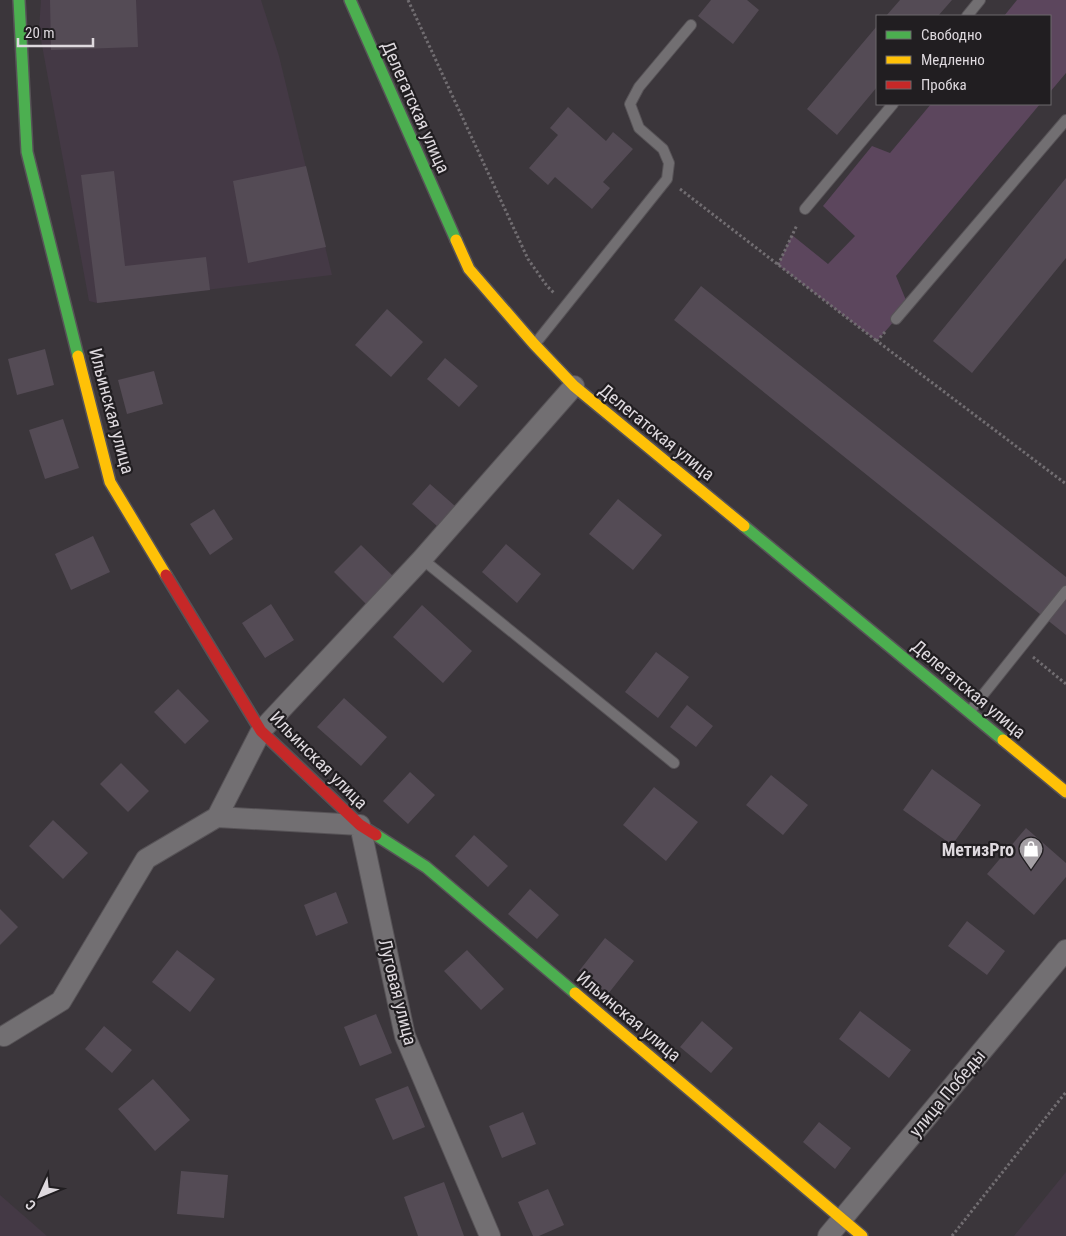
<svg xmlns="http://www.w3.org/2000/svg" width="1066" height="1236" viewBox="0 0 1066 1236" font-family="'Roboto Condensed',sans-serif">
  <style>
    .built { fill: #443945 }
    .green { fill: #5c465d }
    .building { fill: #544b55 }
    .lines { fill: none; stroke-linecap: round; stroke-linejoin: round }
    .lane-casing { stroke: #575357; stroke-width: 12 }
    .street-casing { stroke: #575357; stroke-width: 22 }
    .fast-casing { stroke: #575357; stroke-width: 14 }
    .slow-casing { stroke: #575357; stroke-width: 14 }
    .jam-casing { stroke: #575357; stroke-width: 14 }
    .path { stroke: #716d71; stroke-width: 3; stroke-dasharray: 2.5 2.5; stroke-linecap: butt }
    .lane { stroke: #726f72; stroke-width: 10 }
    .street { stroke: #726f72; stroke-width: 20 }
    .fast { stroke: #4caf50; stroke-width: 11 }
    .slow { stroke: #ffc107; stroke-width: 11 }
    .jam { stroke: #c62828; stroke-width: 11 }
    .labels { text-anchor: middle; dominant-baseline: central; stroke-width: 4.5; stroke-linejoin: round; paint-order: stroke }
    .street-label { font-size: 18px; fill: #ded9de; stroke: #211e21 }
    .poi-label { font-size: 18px; font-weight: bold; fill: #ded9de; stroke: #211e21; text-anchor: end }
  </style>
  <rect width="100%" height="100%" fill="#3b363b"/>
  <!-- built -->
  <path class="built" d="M 41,0 L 261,0 L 279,56 L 332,275 L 97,303 L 89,301 L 39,29 Z
    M 1066,1172 L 1066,1236 L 1014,1236 Z
    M 0,1195 L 47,1236 L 0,1236 Z"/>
  <!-- green -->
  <path class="green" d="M 1017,0 L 1066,0 L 1066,73 L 1050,92 L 1050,16 L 1004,16 Z
    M 931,104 L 1040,104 L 896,276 L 908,305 L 877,341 L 778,265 L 792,235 L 828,264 L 855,236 L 823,206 L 872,146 L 890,153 Z"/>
  <!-- building -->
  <path class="building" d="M 50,0 L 136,0 L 138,47 L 51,50 Z
    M 711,0 L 747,0 L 759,10 L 733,44 L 698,16 Z
    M 900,0 L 952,0 L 938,16 L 886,16 Z
    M 877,26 L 877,87 L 837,135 L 807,109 Z
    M 568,107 L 606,141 L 613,132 L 633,149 L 603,182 L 610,188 L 592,209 L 555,177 L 548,185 L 529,168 L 558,135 L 550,128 Z
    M 306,166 L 326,247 L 248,263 L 233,181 Z
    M 114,171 L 125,266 L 206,257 L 210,290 L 97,303 L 81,175 Z
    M 1066,178 L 1066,258 L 972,373 L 933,341 Z
    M 701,286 L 1066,577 L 1066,635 L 674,320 Z
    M 387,309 L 423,342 L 391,377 L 355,345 Z
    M 45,349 L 54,385 L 17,395 L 8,359 Z
    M 445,358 L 478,386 L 459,407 L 427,379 Z
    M 154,371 L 163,404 L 127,414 L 118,380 Z
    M 63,419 L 79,468 L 45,479 L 29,430 Z
    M 430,484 L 455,506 L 437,526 L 412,504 Z
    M 618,499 L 662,535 L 633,570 L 589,534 Z
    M 214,509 L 233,539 L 210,555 L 190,524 Z
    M 93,536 L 110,572 L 71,590 L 55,554 Z
    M 506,544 L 541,574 L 517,603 L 482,572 Z
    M 361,545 L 395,578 L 368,606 L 334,572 Z
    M 271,604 L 294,640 L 265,658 L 242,623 Z
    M 422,605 L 472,651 L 443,683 L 393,637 Z
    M 656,652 L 689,677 L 658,718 L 625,692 Z
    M 178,689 L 209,721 L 185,744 L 154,712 Z
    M 344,698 L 387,737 L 361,766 L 317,727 Z
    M 687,705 L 713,726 L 696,747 L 670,727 Z
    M 121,763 L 149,791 L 128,812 L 100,784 Z
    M 932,769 L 981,805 L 952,845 L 903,810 Z
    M 410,772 L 435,795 L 408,824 L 383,801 Z
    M 771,775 L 808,805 L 783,835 L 746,805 Z
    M 654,787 L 698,822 L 666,861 L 623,825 Z
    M 53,820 L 88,853 L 63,879 L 29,846 Z
    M 1026,828 L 1066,863 L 1066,877 L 1034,915 L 987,874 Z
    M 474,835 L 508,866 L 488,887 L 455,856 Z
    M 530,889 L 559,915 L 537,939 L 508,914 Z
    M 336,892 L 348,923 L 316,936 L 304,905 Z
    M 0,909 L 18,927 L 0,945 Z
    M 967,921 L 1005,951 L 987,975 L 948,946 Z
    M 605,938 L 634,961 L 608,994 L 579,971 Z
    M 177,950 L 215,979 L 190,1012 L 152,982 Z
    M 467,950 L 504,989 L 481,1010 L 444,971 Z
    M 860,1011 L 911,1050 L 889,1078 L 839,1039 Z
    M 376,1014 L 392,1053 L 360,1066 L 344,1027 Z
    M 702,1021 L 733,1048 L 711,1073 L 680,1047 Z
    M 104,1026 L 132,1050 L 112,1073 L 85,1049 Z
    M 153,1079 L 190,1120 L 155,1151 L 118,1109 Z
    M 408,1086 L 425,1127 L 393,1140 L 375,1099 Z
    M 523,1112 L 536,1144 L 502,1158 L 489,1126 Z
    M 819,1122 L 851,1148 L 835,1169 L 803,1142 Z
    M 181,1171 L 228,1175 L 224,1218 L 177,1214 Z
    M 444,1182 L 464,1236 L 418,1236 L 404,1197 Z
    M 548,1189 L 564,1225 L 539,1236 L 533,1236 L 518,1202 Z"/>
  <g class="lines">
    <defs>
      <path id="lane" d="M 967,16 L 980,0
        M 805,209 L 893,104
        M 896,319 L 1066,120
        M 535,344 L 667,179 L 669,163 L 663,149 L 639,128 L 630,104 L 639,87 L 691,25
        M 422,559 L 674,763
        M 970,711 L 1066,591"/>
      <path id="street" d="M 217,817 L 360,825 L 405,1036 L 490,1236
        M 4,1036 L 61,1001 L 146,859 L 217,817 L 261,731 L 422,559 L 574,386
        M 828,1236 L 1066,950"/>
      <path id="fast" d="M 19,0 L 27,152 L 78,356
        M 350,0 L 456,240
        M 744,526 L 1003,740
        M 376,835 L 426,867 L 575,993"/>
      <path id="slow" d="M 456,240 L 469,269 L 534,344 L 574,386 L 744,526
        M 78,356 L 110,482 L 166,575
        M 1003,740 L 1066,792
        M 575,993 L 862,1236"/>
      <path id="jam" d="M 166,575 L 261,731 L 360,825 L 376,835"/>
    </defs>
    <!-- lane casing -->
    <use href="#lane" class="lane-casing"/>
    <!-- street casing -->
    <use href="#street" class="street-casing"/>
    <!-- fast casing -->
    <use href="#fast" class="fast-casing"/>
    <!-- slow casing -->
    <use href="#slow" class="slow-casing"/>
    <!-- jam casing -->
    <use href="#jam" class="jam-casing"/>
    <!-- path -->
    <path class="path" d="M 408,0 L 528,259 L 547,286 L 555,294
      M 680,189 L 877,341
      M 778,265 L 797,225
      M 885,332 L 877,341 L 1066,484
      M 1033,657 L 1066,684
      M 952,1236 L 1066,1092"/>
    <!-- lane -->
    <use href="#lane" class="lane"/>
    <!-- street -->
    <use href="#street" class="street"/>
    <!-- fast -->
    <use href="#fast" class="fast"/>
    <!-- slow -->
    <use href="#slow" class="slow"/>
    <!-- jam -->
    <use href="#jam" class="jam"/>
  </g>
  <!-- icons -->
  <defs>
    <symbol id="shop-pin" viewBox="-11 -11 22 30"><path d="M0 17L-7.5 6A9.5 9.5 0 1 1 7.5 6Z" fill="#a5a0a5" stroke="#211e21"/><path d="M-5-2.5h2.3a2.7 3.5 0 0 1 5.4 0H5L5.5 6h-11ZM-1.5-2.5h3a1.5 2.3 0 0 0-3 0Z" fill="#fff"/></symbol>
  </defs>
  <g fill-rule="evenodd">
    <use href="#shop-pin" x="1017" y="835" width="28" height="38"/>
  </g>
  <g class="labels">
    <!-- street labels -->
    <g class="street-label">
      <text transform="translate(416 107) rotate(66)">Делегатская улица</text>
      <text transform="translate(112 411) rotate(75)">Ильинская улица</text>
      <text transform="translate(657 432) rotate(39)">Делегатская улица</text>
      <text transform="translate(969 689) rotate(40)">Делегатская улица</text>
      <text transform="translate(319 760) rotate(45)">Ильинская улица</text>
      <text transform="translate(398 992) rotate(76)">Луговая улица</text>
      <text transform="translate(629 1016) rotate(40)">Ильинская улица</text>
      <text transform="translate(947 1093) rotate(-50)">улица Победы</text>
    </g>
    <!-- poi labels -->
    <g class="poi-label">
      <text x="1014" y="849">МетизPro</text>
    </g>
  </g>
  <!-- legend -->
  <rect x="876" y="15" width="175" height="90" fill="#211e21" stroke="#6d696d"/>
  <rect x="886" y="31" width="25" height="8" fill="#4caf50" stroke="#6d696d"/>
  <text x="921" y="40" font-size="15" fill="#ded9de">Свободно</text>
  <rect x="886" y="56" width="25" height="8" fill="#ffc107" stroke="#6d696d"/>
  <text x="921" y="65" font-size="15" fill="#ded9de">Медленно</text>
  <rect x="886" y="81" width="25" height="8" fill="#c62828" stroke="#6d696d"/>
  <text x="921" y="90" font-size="15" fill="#ded9de">Пробка</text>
  <!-- north arrow -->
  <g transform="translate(40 1196) rotate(226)" stroke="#211e21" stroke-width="4" paint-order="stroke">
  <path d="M0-4L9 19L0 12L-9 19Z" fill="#ded9de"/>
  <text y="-8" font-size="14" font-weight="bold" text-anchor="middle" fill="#ded9de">С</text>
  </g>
  <!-- scale -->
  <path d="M18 38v8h75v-8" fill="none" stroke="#ded9de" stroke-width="2.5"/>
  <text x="25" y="38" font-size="15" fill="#ded9de" stroke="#211e21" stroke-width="4" paint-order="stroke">20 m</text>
</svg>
